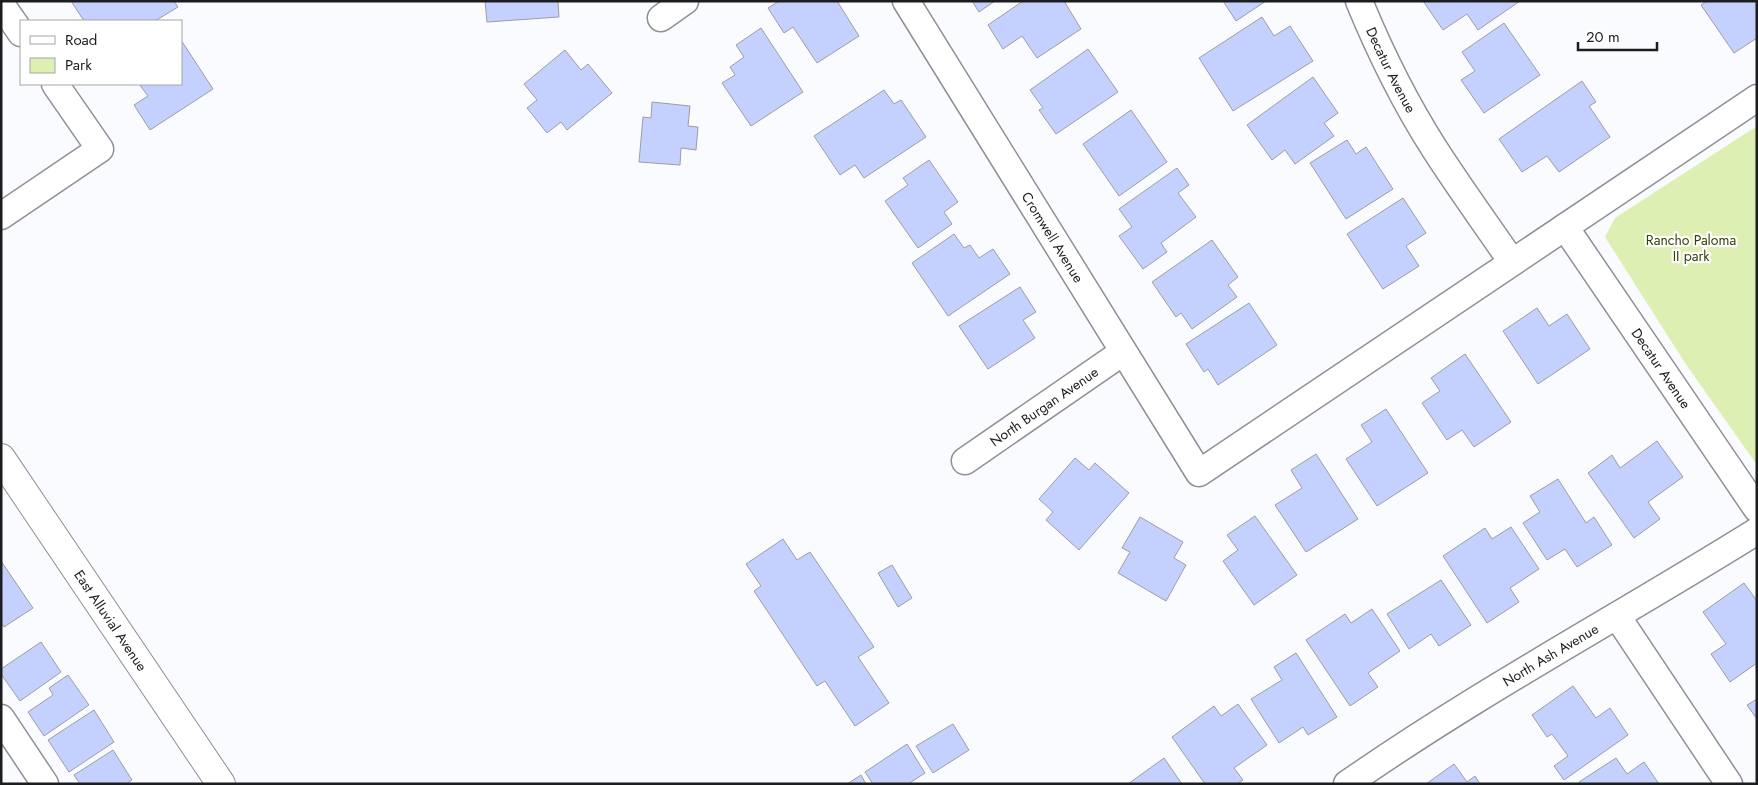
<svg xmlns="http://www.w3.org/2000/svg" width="1758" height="785" viewBox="0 0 1758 785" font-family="Jost,sans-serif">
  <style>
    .green { fill: #ddefb2 }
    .building { fill: #c4d0fe; stroke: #9c9ea2 }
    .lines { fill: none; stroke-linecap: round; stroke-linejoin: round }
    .street-casing { stroke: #8f9095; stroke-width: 29 }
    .secondary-casing { stroke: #8f9095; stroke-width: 30 }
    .street { stroke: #fff; stroke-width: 26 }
    .secondary { stroke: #fff; stroke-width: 28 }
    .labels { text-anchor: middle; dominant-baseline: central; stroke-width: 4.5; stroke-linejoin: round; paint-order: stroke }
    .street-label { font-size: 14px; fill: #1c1d1e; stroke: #fff }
    .park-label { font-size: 14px; fill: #344103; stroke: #fff }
  </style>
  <rect width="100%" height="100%" fill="#fafbfe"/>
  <!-- green -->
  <path class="green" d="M 1757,126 L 1757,465 L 1685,363 L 1605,237 L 1615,218 Z"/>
  <!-- building -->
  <path class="building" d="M 71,1 L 174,1 L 178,7 L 155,21 L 84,21 Z
    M 485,1 L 558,1 L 559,17 L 487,22 Z
    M 779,1 L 837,1 L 859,36 L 817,63 L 793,27 L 784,33 L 768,8 Z
    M 972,1 L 995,1 L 979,12 Z
    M 1023,1 L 1064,1 L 1081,29 L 1037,58 L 1022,36 L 1003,49 L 988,25 Z
    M 1223,1 L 1266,1 L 1236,21 Z
    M 1423,1 L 1520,1 L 1478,30 L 1467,14 L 1443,30 Z
    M 1707,1 L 1757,1 L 1757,38 L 1734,53 L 1701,5 Z
    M 1262,17 L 1274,36 L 1290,26 L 1313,61 L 1233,111 L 1199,58 Z
    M 1504,23 L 1540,75 L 1484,113 L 1461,80 L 1475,71 L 1462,52 Z
    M 761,28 L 803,92 L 751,126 L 722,83 L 735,75 L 730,67 L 744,57 L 736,45 Z
    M 181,40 L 213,89 L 150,130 L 134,105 L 148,96 L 139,84 L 181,84 Z
    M 1088,49 L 1118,92 L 1056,134 L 1039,110 L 1043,108 L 1030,90 Z
    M 565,50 L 581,70 L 588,64 L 612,93 L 567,130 L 561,122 L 547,133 L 527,108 L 537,100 L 524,84 Z
    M 1313,77 L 1338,113 L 1324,123 L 1334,136 L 1295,164 L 1285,150 L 1272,160 L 1247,125 Z
    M 1582,81 L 1596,102 L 1589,106 L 1610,137 L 1559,172 L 1547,156 L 1522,172 L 1499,139 Z
    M 884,90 L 894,104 L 901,100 L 926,137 L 864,178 L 855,165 L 840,175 L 814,136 Z
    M 652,102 L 690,106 L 688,126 L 698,127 L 696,150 L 681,148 L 680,165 L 639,162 L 643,117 L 651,118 Z
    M 1131,110 L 1167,162 L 1119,196 L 1083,144 Z
    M 1347,140 L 1356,154 L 1366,147 L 1393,189 L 1346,219 L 1310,163 Z
    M 929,160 L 958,202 L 944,212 L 952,224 L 918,248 L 885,201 L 908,185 L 903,178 Z
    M 1177,168 L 1189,185 L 1178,193 L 1196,217 L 1161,243 L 1167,252 L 1143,269 L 1119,236 L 1132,227 L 1119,209 Z
    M 1403,198 L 1426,233 L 1406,246 L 1419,266 L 1383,289 L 1347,234 Z
    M 954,234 L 964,248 L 970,245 L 979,258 L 993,249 L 1010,274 L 948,316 L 912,263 Z
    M 1212,240 L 1238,277 L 1228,285 L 1237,297 L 1192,329 L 1181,313 L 1176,317 L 1152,282 Z
    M 1020,287 L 1036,312 L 1023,320 L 1035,338 L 988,369 L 959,326 Z
    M 1249,303 L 1277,345 L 1218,385 L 1208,369 L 1204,372 L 1186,344 Z
    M 1537,308 L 1549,326 L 1567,314 L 1590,349 L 1538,384 L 1503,331 Z
    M 1465,354 L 1511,422 L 1474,447 L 1462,430 L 1447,440 L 1422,403 L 1440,391 L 1431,378 Z
    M 1386,409 L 1428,473 L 1377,506 L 1346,459 L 1372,442 L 1361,425 Z
    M 1657,441 L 1683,477 L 1648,502 L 1660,519 L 1634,538 L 1588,473 L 1612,455 L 1620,468 Z
    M 1316,454 L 1358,519 L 1306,552 L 1275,505 L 1302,488 L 1291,470 Z
    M 1075,458 L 1089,470 L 1095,463 L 1129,493 L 1079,550 L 1046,520 L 1053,512 L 1039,499 Z
    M 1558,479 L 1586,523 L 1594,517 L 1612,545 L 1577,567 L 1565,549 L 1547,560 L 1523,523 L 1540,512 L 1530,496 Z
    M 1255,516 L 1297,575 L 1254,605 L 1223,561 L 1238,550 L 1227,535 Z
    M 1140,517 L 1183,542 L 1174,558 L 1186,565 L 1166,601 L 1118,573 L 1130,552 L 1122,548 Z
    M 1511,527 L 1539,569 L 1510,588 L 1519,602 L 1487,623 L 1443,556 L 1485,528 L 1492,539 Z
    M 783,539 L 797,560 L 810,552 L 874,647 L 858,657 L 889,703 L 855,726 L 825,681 L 817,686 L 754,591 L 761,586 L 746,564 Z
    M 1,561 L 33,608 L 4,627 L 1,623 Z
    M 892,565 L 912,598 L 898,607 L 878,573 Z
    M 1441,580 L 1471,625 L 1439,646 L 1431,634 L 1409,649 L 1387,614 Z
    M 1744,583 L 1757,601 L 1757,663 L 1730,682 L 1711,654 L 1726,644 L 1703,612 Z
    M 1372,609 L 1400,651 L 1368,673 L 1378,687 L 1350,706 L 1306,640 L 1345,614 L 1351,623 Z
    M 41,642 L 61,672 L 20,701 L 1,674 L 1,669 Z
    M 1296,653 L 1337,717 L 1308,735 L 1303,727 L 1279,743 L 1251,699 L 1282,680 L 1274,667 Z
    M 68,675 L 89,705 L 44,736 L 28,712 L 53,695 L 49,688 Z
    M 1573,686 L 1596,718 L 1610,708 L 1628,735 L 1564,780 L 1554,766 L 1568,756 L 1552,734 L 1547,737 L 1532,715 Z
    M 1757,699 L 1757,719 L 1747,705 Z
    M 1238,704 L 1267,745 L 1234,768 L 1243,780 L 1237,784 L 1205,784 L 1172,737 L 1214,706 L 1221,716 Z
    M 94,710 L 114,742 L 69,772 L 48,740 Z
    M 953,724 L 969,750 L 933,773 L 916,746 Z
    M 907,744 L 925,773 L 908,784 L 873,784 L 865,772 Z
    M 113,750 L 132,780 L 126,784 L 80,784 L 74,775 Z
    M 1164,758 L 1182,784 L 1128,784 Z
    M 1616,758 L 1627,774 L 1644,762 L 1659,784 L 1581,784 L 1579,782 Z
    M 1454,764 L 1467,782 L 1475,776 L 1480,784 L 1426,784 Z
    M 861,775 L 866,784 L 847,784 Z"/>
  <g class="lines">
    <defs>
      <g id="street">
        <path id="s1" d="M 906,1 L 1199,473 L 1757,98"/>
        <path id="s2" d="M 1359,1 C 1380,52 1404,101 1434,148 C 1459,187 1486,224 1512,262"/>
        <path d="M 1,4 L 21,33"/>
        <path d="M 661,18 L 685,1"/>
        <path d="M 1,216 L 100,149 L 55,84"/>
        <path id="s3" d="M 1565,227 L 1757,509"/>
        <path id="s4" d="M 965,461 L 1123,352"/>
        <path d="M 1617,616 L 1729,784"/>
        <path d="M 1,718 L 45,784"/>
        <path id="s5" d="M 1347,784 C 1479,692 1621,616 1757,531"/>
      </g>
      <g id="secondary">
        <path id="s6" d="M 1,458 L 221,784"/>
      </g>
    </defs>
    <!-- street casing -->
    <use href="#street" class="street-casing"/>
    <!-- secondary casing -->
    <use href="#secondary" class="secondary-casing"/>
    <!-- street -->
    <use href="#street" class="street"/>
    <!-- secondary -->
    <use href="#secondary" class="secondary"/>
  </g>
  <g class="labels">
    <!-- street labels -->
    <g class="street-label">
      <text stroke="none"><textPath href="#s2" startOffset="76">Decatur Avenue</textPath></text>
      <text stroke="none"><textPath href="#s1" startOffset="278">Cromwell Avenue</textPath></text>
      <text stroke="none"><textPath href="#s3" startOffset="171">Decatur Avenue</textPath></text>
      <text stroke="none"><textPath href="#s4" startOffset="96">North Burgan Avenue</textPath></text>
      <text stroke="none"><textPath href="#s6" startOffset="196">East Alluvial Avenue</textPath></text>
      <text stroke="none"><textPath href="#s5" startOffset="241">North Ash Avenue</textPath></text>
    </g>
    <!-- park labels -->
    <g class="park-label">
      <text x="1691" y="240">Rancho Paloma<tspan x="1691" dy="16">II park</tspan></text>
    </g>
  </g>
  <!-- border -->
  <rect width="1758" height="785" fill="none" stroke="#1c1d1e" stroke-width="5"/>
  <!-- legend -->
  <rect x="20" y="20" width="162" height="65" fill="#ffffff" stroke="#a4a5a5"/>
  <rect x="30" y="36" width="25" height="8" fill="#ffffff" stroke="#a4a5a5"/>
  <text x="65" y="45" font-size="15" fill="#1c1d1e">Road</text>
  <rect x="30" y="58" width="25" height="15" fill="#ddefb2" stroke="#a4a5a5"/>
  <text x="65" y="70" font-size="15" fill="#1c1d1e">Park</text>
  <!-- scale -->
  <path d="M1578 42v8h79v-8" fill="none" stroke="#1c1d1e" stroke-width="2.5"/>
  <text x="1586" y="42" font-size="15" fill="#1c1d1e" stroke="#ffffff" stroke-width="4" paint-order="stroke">20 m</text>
</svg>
